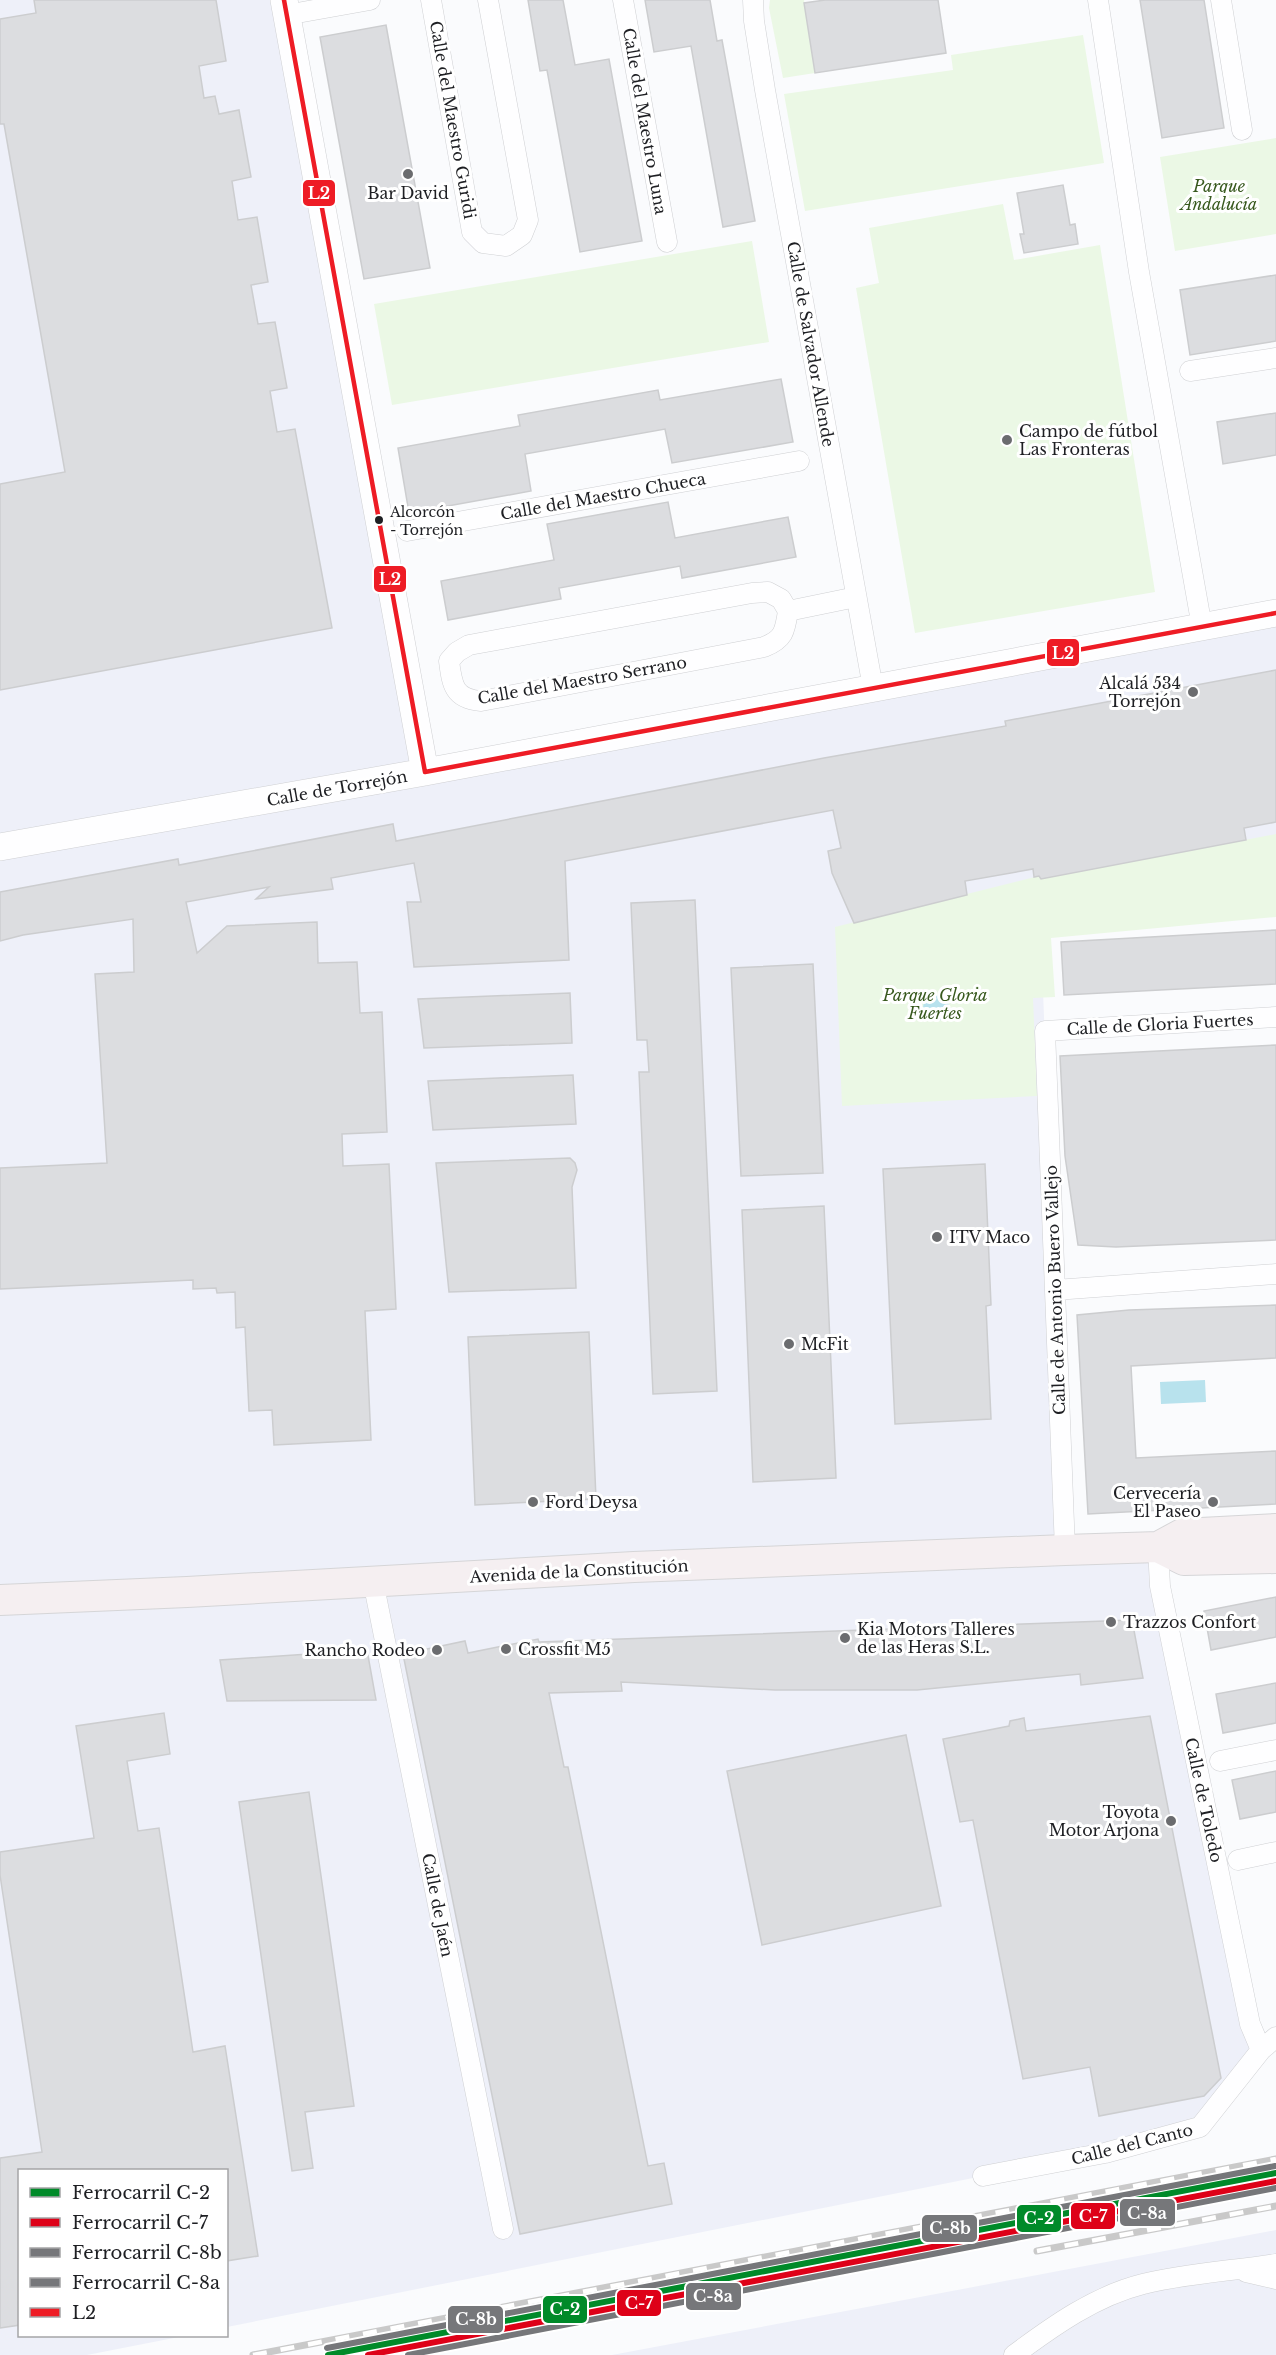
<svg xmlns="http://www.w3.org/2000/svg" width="1276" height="2355" viewBox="0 0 1276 2355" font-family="'Libre Baskerville',serif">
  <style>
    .built { fill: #eef0f9 }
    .green { fill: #ebf8e5 }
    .water { fill: #b8e2ed }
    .building { fill: #dcdde0; stroke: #cccdcf; stroke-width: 1.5 }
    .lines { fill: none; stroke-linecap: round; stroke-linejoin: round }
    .street-casing { stroke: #cfd0d3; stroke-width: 21 }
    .secondary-casing { stroke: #cfd0d3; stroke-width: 28 }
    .primary-casing { stroke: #d5d5d7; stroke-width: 32 }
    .street { stroke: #fefeff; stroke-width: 20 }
    .secondary { stroke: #fefeff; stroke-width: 27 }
    .primary { stroke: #f5eff1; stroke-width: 30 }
    .rail-casing { stroke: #c9c9c9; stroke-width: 7 }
    .rail { stroke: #fff; stroke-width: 4.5; stroke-dasharray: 14; stroke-linecap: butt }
    .bus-1-casing { stroke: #fff; stroke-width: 9 }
    .bus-1 { stroke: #ee1c25; stroke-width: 4.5 }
    .rail-1-casing { stroke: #fff; stroke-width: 10 }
    .rail-2-casing { stroke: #fff; stroke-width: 10 }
    .rail-3-casing { stroke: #fff; stroke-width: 10 }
    .rail-4-casing { stroke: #fff; stroke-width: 10 }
    .rail-1 { stroke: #008a29; stroke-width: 6 }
    .rail-2 { stroke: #de0118; stroke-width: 6 }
    .rail-3 { stroke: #76777a; stroke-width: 6 }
    .rail-4 { stroke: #76777a; stroke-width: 6 }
    .poi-dot { fill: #6b6c6f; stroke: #fff; stroke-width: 2 }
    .bus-dot { fill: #1e1f23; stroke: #fff; stroke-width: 2 }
    .labels { text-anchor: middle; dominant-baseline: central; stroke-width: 6; stroke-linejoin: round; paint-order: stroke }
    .bus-label { font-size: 14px; fill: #1e1f23; stroke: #fff; text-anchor: start }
    .street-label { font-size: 16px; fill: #1e1f23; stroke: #fff }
    .park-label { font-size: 16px; font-style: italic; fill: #38591e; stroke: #fff }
    .poi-label { font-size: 16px; fill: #1e1f23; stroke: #fff; text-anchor: start }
    .line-badge { stroke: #fff; stroke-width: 2 }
    .badge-label { font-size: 16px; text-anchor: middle; font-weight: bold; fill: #fff }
  </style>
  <rect width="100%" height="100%" fill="#fafbfd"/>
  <!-- built -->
  <path class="built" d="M 0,0 L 284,0 L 425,772 L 1276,613 L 1276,847 L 1039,890 L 1065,1549 L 1158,1547 L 1261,2050 L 1200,2127 L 983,2176 L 227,2327 L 226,2170 L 20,2170 L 20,2336 L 184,2336 L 87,2355 L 0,2355 Z
    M 1276,2230 L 1276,2355 L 612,2355 Z"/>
  <!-- green -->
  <path class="green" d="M 770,0 L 804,0 L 815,73 L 783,78 L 769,8 Z
    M 1083,35 L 1104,163 L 805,211 L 784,94 L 953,70 L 951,55 Z
    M 1276,138 L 1276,234 L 1175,251 L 1160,157 Z
    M 1003,204 L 1014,260 L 1100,245 L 1155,592 L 915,633 L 856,288 L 879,283 L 869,228 Z
    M 752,241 L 769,342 L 392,405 L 374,304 Z
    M 1276,834 L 1276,917 L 1051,938 L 1055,997 L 1033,998 L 1037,1096 L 842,1106 L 835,927 L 1039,876 L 1041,879 Z"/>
  <!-- water -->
  <path class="water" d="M923 1008a13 13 0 1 1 26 0a13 13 0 1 1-26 0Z
    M 1205,1380 L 1206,1402 L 1161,1404 L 1160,1382 Z"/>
  <!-- building -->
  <path class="building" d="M 34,0 L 216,0 L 226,61 L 199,66 L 204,98 L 215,96 L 219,114 L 239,110 L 251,177 L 232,181 L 238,220 L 257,217 L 268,282 L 251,285 L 258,324 L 275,322 L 287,388 L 270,391 L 277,432 L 295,429 L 332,628 L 0,690 L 0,484 L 65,472 L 4,124 L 0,124 L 0,19 L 36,13 Z
    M 528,0 L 563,0 L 575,65 L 609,59 L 642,241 L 580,252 L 547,70 L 540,71 Z
    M 645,0 L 710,0 L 717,41 L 722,40 L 755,221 L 723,227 L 691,46 L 654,52 Z
    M 825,0 L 938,0 L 946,53 L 815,73 L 804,3 Z
    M 1140,0 L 1204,0 L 1224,128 L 1162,138 Z
    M 386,25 L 430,268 L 364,279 L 320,37 Z
    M 1063,185 L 1070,225 L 1075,224 L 1078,244 L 1024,253 L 1020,234 L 1024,234 L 1017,193 Z
    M 1276,275 L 1276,341 L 1190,355 L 1180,290 Z
    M 781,379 L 793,442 L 672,463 L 665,429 L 525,454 L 531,491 L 409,513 L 398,448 L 520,426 L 518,415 L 658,390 L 660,400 Z
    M 1276,413 L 1276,455 L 1223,464 L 1217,422 Z
    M 668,502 L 675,538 L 788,517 L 796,557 L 682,578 L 680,566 L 559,588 L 561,599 L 448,620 L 441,581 L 554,560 L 547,524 Z
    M 1276,670 L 1276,822 L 1244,828 L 1246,840 L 1041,879 L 1039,876 L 1034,877 L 1033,869 L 965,881 L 967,895 L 854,923 L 832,873 L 828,851 L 841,848 L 833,810 L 565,861 L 569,960 L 414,967 L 407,902 L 421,902 L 414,863 L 331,878 L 333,889 L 256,899 L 269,887 L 186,902 L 197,953 L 227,926 L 317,922 L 318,963 L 357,962 L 360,1013 L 382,1012 L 387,1132 L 342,1134 L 343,1166 L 389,1164 L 396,1309 L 365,1311 L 371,1440 L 274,1445 L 272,1410 L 249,1411 L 245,1327 L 236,1328 L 235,1292 L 217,1293 L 216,1288 L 193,1289 L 193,1280 L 0,1289 L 0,1168 L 107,1163 L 95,974 L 134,972 L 133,919 L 23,935 L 0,941 L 0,892 L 178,859 L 179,865 L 393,824 L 396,841 L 824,758 L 1006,726 L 1005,721 Z
    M 695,900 L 717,1391 L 653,1394 L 639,1072 L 649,1072 L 647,1040 L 637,1040 L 631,903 Z
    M 1276,930 L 1276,984 L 1064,995 L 1061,942 Z
    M 813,964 L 823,1173 L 741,1176 L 731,968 Z
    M 570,993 L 572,1043 L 424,1048 L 418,999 Z
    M 1276,1045 L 1276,1240 L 1116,1247 L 1078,1245 L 1065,1156 L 1060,1056 Z
    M 573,1075 L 576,1124 L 433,1130 L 428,1081 Z
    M 570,1158 L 575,1163 L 577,1170 L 572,1187 L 576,1288 L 449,1292 L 436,1163 Z
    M 985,1164 L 991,1305 L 986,1306 L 991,1419 L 895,1424 L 883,1169 Z
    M 824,1206 L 836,1478 L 753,1482 L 742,1210 Z
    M 1276,1305 L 1276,1358 L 1131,1366 L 1136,1458 L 1276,1451 L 1276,1504 L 1088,1514 L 1077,1315 L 1129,1310 Z
    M 589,1332 L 596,1499 L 475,1505 L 468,1337 Z
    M 1276,1597 L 1276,1637 L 1211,1650 L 1204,1611 Z
    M 1132,1620 L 1143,1678 L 1081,1685 L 1080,1674 L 917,1690 L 775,1690 L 621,1682 L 622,1691 L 549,1693 L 564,1767 L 568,1767 L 648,2166 L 664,2163 L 672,2204 L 520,2234 L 403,1654 L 465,1641 L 468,1653 L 538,1639 L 539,1642 Z
    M 367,1650 L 376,1700 L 227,1701 L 220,1660 Z
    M 1276,1683 L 1276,1723 L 1223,1733 L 1216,1694 Z
    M 164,1713 L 170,1754 L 127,1761 L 138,1831 L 159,1828 L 193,2052 L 225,2046 L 258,2256 L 226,2261 L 226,2170 L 20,2170 L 20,2325 L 0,2328 L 0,2158 L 42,2152 L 0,1875 L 0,1852 L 94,1838 L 76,1726 Z
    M 1150,1716 L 1221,2078 L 1204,2096 L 1099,2116 L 1090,2067 L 1023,2079 L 973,1820 L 960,1822 L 943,1739 L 1009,1726 L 1010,1721 L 1024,1718 L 1026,1731 Z
    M 906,1735 L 941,1906 L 762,1945 L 727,1771 Z
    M 1276,1771 L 1276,1812 L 1240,1819 L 1232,1780 Z
    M 309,1792 L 354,2106 L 305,2112 L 313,2168 L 292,2171 L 239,1802 Z"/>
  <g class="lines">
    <defs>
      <path id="street" d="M 431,0 L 472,232 L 483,243 L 506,246 L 522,235 L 528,220 L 488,0
        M 623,0 L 667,242
        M 753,0 L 754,21 L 765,90 L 873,688
        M 1098,0 L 1139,272 L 1202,627
        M 1221,0 L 1242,130
        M 286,15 L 370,0
        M 1190,371 L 1276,358
        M 407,531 L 799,461
        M 768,592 L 781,599 L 788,611 C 785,631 784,639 764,647 L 481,701 C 454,699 452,685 449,661 L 457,652 L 469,645 L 752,593 Z
        M 788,611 L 856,597
        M 1055,1290 L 1276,1274
        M 1158,1547 L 1160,1586 L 1250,2024 L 1261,2050
        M 1065,1550 L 1045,1031 L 1276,1017
        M 373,1581 L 503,2229
        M 1220,1761 L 1276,1750
        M 1238,1860 L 1276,1852
        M 983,2176 L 1105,2153 L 1200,2127 L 1261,2050 L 1276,2037
        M 1246,2272 L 1276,2279
        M 1014,2355 C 1053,2326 1095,2296 1143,2284 C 1187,2273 1232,2271 1276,2264"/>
      <path id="secondary" d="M 284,0 L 425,772
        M 0,847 L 425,772 L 1276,613"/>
      <path id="primary" d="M 1158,1547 L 1182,1534 L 1276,1529
        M 0,1600 L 187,1592 L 634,1567 L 1065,1550 L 1158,1547 L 1184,1560 L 1276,1558"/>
    </defs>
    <!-- street casing -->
    <use href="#street" class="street-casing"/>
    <!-- secondary casing -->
    <use href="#secondary" class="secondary-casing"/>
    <!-- primary casing -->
    <use href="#primary" class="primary-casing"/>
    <!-- street -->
    <use href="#street" class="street"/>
    <!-- secondary -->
    <use href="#secondary" class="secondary"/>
    <!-- primary -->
    <use href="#primary" class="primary"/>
    <defs>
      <path id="rail" d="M 1037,2251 L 1276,2206
        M 253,2355 L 1276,2159"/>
    </defs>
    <!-- rail casing -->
    <use href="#rail" class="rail-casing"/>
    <!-- rail -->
    <use href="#rail" class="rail"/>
    <defs>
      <path id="bus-1" d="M 284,0 L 425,772
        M 425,772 L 1276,613"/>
    </defs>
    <!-- bus-1 casing -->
    <use href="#bus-1" class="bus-1-casing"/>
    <!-- bus-1 -->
    <use href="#bus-1" class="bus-1"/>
    <defs>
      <path id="rail-1" d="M 328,2355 L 1276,2173"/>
      <path id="rail-2" d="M 368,2355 L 1276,2181"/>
      <path id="rail-3" d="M 327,2348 L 1275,2166"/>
      <path id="rail-4" d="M 408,2355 L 1276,2188"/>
    </defs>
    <!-- rail-1 casing -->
    <use href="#rail-1" class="rail-1-casing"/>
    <!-- rail-2 casing -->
    <use href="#rail-2" class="rail-2-casing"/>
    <!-- rail-3 casing -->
    <use href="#rail-3" class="rail-3-casing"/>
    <!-- rail-4 casing -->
    <use href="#rail-4" class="rail-4-casing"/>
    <!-- rail-1 -->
    <use href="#rail-1" class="rail-1"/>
    <!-- rail-2 -->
    <use href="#rail-2" class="rail-2"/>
    <!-- rail-3 -->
    <use href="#rail-3" class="rail-3"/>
    <!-- rail-4 -->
    <use href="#rail-4" class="rail-4"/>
  </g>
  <!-- markers -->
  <g class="poi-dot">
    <circle cx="408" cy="174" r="6"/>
    <circle cx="1007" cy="440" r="6"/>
    <circle cx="1193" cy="692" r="6"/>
    <circle cx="937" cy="1237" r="6"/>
    <circle cx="789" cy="1344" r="6"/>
    <circle cx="533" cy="1502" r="6"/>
    <circle cx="1213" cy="1502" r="6"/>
    <circle cx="1111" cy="1622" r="6"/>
    <circle cx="845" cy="1638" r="6"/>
    <circle cx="506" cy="1649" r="6"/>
    <circle cx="437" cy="1650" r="6"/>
    <circle cx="1171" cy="1821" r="6"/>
  </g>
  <circle class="bus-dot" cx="379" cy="520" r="5"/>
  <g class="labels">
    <!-- bus labels -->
    <g class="bus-label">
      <text x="390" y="512">Alcorcón<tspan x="390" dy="18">- Torrejón</tspan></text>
    </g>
    <!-- street labels -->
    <g class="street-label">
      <text transform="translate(453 120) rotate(80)">Calle del Maestro Guridi</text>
      <text transform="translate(645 121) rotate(80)">Calle del Maestro Luna</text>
      <text transform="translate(811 344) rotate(80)">Calle de Salvador Allende</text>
      <text transform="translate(603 496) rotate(-10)">Calle del Maestro Chueca</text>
      <text transform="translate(582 680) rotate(-10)">Calle del Maestro Serrano</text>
      <text transform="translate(337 788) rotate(-10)">Calle de Torrejón</text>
      <text transform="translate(1160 1024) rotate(-3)">Calle de Gloria Fuertes</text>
      <text transform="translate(1055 1290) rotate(-92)">Calle de Antonio Buero Vallejo</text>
      <text transform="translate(579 1571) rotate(-3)">Avenida de la Constitución</text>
      <text transform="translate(1204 1800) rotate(78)">Calle de Toledo</text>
      <text transform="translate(438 1905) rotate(79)">Calle de Jaén</text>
      <text transform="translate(1132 2144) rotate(-14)">Calle del Canto</text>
    </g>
    <!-- park labels -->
    <g class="park-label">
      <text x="1219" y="186">Parque<tspan x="1219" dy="18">Andalucía</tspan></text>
      <text x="935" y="995">Parque Gloria<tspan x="935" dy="18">Fuertes</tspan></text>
    </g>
    <!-- poi labels -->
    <g class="poi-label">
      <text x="408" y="193" text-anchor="middle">Bar David</text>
      <text x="1019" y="431">Campo de fútbol<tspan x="1019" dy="18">Las Fronteras</tspan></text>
      <text x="1181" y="683" text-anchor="end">Alcalá 534<tspan x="1181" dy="18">Torrejón</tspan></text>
      <text x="949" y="1237">ITV Maco</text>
      <text x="801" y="1344">McFit</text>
      <text x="1201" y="1493" text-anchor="end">Cervecería<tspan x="1201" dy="18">El Paseo</tspan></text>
      <text x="545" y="1502">Ford Deysa</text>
      <text x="1123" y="1622">Trazzos Confort</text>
      <text x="857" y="1629">Kia Motors Talleres<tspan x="857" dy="18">de las Heras S.L.</tspan></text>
      <text x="518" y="1649">Crossfit M5</text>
      <text x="425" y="1650" text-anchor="end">Rancho Rodeo</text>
      <text x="1159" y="1812" text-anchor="end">Toyota<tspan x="1159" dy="18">Motor Arjona</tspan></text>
    </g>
  </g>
  <g class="line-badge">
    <rect x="302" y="179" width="34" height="28" rx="6" fill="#ee1c25"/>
    <rect x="373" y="565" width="34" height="28" rx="6" fill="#ee1c25"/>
    <rect x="1046" y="638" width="34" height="29" rx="6" fill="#ee1c25"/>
    <rect x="1119" y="2198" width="57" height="29" rx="6" fill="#76777a"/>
    <rect x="1070" y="2202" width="46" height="28" rx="6" fill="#de0118"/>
    <rect x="1016" y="2204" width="46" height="29" rx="6" fill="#008a29"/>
    <rect x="921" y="2214" width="57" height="29" rx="6" fill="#76777a"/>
    <rect x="685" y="2282" width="57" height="29" rx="6" fill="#76777a"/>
    <rect x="616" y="2289" width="46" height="28" rx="6" fill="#de0118"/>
    <rect x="542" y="2295" width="46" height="29" rx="6" fill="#008a29"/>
    <rect x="447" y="2305" width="57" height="29" rx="6" fill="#76777a"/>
  </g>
  <g class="badge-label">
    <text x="319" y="199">L2</text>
    <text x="390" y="585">L2</text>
    <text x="1063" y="659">L2</text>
    <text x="1147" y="2219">C-8a</text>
    <text x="1093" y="2222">C-7</text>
    <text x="1039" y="2224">C-2</text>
    <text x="950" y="2234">C-8b</text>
    <text x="713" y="2302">C-8a</text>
    <text x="639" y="2309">C-7</text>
    <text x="565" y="2315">C-2</text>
    <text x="476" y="2325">C-8b</text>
  </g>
  <!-- legend -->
  <rect x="18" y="2169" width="210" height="168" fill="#ffffff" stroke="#a5a5a7" stroke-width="1.5"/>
  <rect x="30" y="2188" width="30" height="9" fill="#008a29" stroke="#a5a5a7" stroke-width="1.5"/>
  <text x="72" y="2199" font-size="18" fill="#1e1f23">Ferrocarril C-2</text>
  <rect x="30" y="2218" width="30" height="9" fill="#de0118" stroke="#a5a5a7" stroke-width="1.5"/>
  <text x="72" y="2229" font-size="18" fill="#1e1f23">Ferrocarril C-7</text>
  <rect x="30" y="2248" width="30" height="9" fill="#76777a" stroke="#a5a5a7" stroke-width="1.5"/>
  <text x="72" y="2259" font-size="18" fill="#1e1f23">Ferrocarril C-8b</text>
  <rect x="30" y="2278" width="30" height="9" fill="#76777a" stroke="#a5a5a7" stroke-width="1.5"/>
  <text x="72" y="2289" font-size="18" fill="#1e1f23">Ferrocarril C-8a</text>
  <rect x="30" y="2308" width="30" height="9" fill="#ee1c25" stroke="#a5a5a7" stroke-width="1.5"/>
  <text x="72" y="2319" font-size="18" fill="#1e1f23">L2</text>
</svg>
